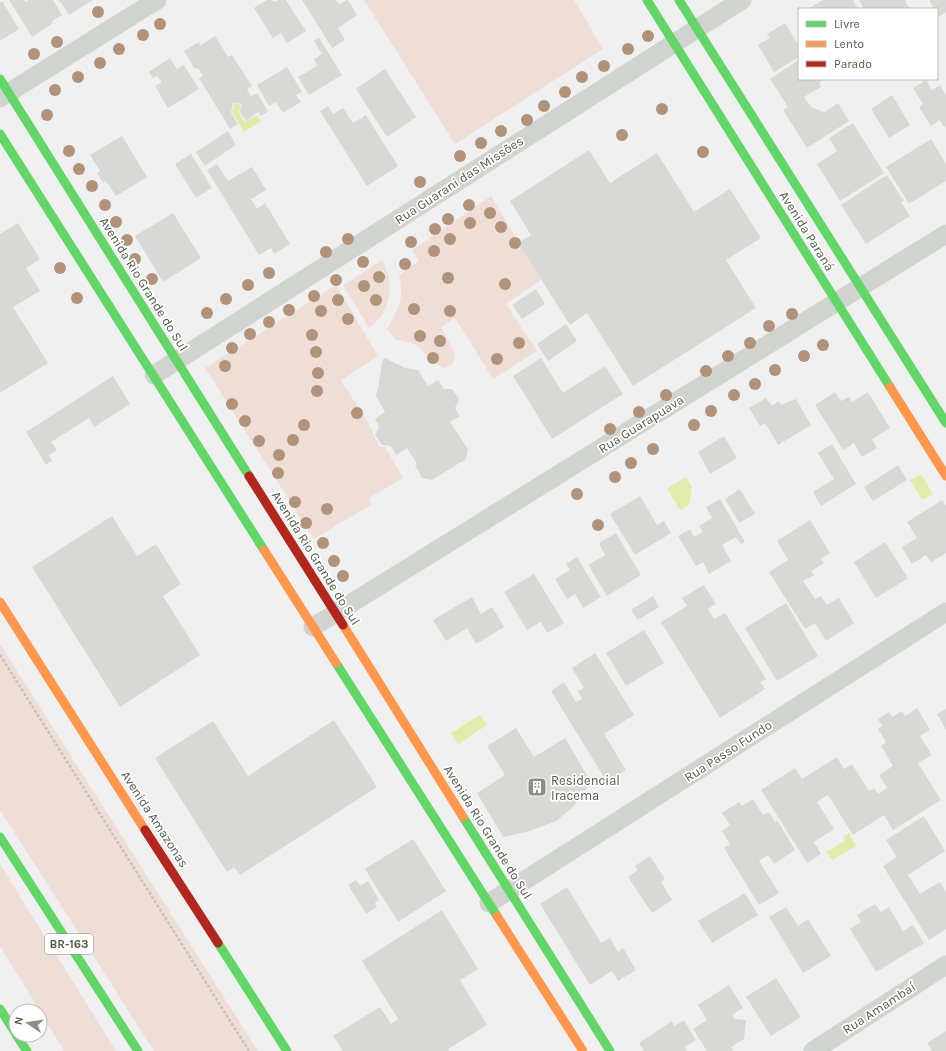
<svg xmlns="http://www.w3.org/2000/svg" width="946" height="1051" viewBox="0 0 946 1051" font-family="Karla,sans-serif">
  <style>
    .green { fill: #efded6 }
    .water { fill: #e1ecab }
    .building { fill: #d8d9d6 }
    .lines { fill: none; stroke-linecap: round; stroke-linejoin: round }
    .path { stroke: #c6c2bb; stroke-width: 2.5; stroke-dasharray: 3 2; stroke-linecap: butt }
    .street { stroke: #d1d3cf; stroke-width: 19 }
    .fast { stroke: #63d668; stroke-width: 9 }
    .slow { stroke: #ff974d; stroke-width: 9 }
    .jam { stroke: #b3261e; stroke-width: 9 }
    .tree { fill: #b1927a }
    .labels { text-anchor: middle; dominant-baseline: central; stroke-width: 3.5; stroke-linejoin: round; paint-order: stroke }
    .shield { fill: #fff; stroke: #878d7e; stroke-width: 1 }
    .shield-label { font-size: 12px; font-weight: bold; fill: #535c47 }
    .street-label { font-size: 13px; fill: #535c47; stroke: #fff }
    .poi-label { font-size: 13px; fill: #535c47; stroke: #fff; text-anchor: start }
  </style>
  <rect width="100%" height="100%" fill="#f0f0f1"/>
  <!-- green -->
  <path class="green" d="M 364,0 L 574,0 L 603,49 L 455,144 Z
    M 491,196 L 541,280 L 506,304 L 537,351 L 493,379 L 455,318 L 441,327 L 455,353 L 454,363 L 444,368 C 422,359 427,342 396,340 L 387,329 C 398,309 405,299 399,275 L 419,261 L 412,250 Z
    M 382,260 C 395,283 392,312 369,328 L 343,285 Z
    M 336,285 L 378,356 L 341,380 L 373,431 L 373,435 L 380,447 L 385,447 L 403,478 L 369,498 L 372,504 L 314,539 L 205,368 Z
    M 0,644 L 258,1051 L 154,1051 L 0,810 Z
    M 0,864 L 116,1051 L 64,1051 L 0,946 Z"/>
  <!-- water -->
  <path class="water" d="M 234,103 L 241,105 L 239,112 L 245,122 L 257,115 L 261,121 L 244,132 L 232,112 Z
    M 921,474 L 933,494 L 922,500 L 910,480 Z
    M 686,477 L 692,487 L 689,505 L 680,510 L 667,489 Z
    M 480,715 L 487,725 L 458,744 L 451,733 Z
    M 849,833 L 856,846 L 832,860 L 826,852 L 845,841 L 843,837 Z"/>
  <!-- building -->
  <path class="building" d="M 9,0 L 24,0 L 26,2 L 29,0 L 53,0 L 62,15 L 52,21 L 53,23 L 32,37 Z
    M 59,0 L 93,0 L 69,15 Z
    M 267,0 L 272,0 L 274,2 L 278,0 L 286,0 L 306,31 L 287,43 L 281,33 L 273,38 L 254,8 Z
    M 302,0 L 336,0 L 339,4 L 348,0 L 357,15 L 338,28 L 345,40 L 332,48 Z
    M 823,0 L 853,0 L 858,9 L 808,9 Z
    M 859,0 L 907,0 L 905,1 L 910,9 L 864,9 Z
    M 929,0 L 946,0 L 946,12 L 939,17 L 937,9 L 934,9 Z
    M 2,1 L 19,29 L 0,41 L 0,3 Z
    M 785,23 L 799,46 L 799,57 L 774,72 L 758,45 L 770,38 L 767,34 Z
    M 215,36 L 228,57 L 232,55 L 252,86 L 247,89 L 251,96 L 257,93 L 268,111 L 261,116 L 258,112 L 246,121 L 240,112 L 242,104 L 233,102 L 231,113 L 238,124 L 230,129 L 199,78 L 203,76 L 198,68 L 195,69 L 184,51 L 199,42 L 200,46 Z
    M 319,38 L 342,75 L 309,95 L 298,77 L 317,66 L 314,59 L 322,54 L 314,41 Z
    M 170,58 L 177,69 L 184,65 L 199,89 L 168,108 L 155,86 L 162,82 L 157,76 L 153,78 L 149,72 Z
    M 799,60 L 799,79 L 825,79 L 819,83 L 821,87 L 804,97 L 812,108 L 825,112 L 838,103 L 849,121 L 807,148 L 783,110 L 788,107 L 770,79 Z
    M 287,67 L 302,92 L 296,95 L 301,102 L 283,113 L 276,102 L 269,106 L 257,85 Z
    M 385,69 L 416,117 L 387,137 L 356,89 Z
    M 926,80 L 932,90 L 940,85 L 946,95 L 946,126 L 944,127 L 940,120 L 931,126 L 919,107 L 923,104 L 913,88 Z
    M 892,95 L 910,125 L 889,138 L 871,109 Z
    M 328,106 L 333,114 L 343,108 L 353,123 L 366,115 L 398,166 L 367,186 L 320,111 Z
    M 853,123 L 884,173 L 840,201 L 817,164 L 837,151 L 829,138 Z
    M 228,131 L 236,145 L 205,166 L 196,152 Z
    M 122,136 L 147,177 L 116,196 L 106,181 L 103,183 L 97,173 L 100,171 L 90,155 Z
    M 931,139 L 946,164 L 946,181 L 909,204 L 886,167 Z
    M 589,150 L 610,183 L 657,153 L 694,212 L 730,189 L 761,238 L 726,260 L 756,308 L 633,386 L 587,313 L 570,325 L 518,243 L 531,235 L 510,201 Z
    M 191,154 L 212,188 L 196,198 L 175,164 Z
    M 217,164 L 228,181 L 252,167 L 266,190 L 251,199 L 257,209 L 265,203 L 290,244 L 274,254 L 271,248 L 259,255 L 207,170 Z
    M 887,175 L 904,201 L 901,202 L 910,216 L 866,244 L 841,205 Z
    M 173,213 L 201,258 L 163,282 L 135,236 Z
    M 18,223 L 40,259 L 26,268 L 40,291 L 13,307 L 48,363 L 0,393 L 0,234 Z
    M 536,289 L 545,304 L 522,319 L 512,305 Z
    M 566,324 L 577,341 L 548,361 L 537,344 Z
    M 385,358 L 405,368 L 418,370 L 428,386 L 438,380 L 444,389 L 452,389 L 459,399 L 455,408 L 460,416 L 450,422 L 468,449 L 466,459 L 432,480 L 422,478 L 415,465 L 417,464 L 407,448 L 396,455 L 391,446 L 382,445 L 375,435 L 379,426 L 375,419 L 385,412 L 376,396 L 379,383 L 382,361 Z
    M 541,358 L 563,393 L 605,366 L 623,394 L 552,439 L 513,376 Z
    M 113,376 L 130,404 L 94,427 L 89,418 L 51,442 L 57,450 L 49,455 L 52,461 L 46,465 L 26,432 Z
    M 835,392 L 841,401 L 849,397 L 852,402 L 868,392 L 890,428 L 872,439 L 877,448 L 862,457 L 854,443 L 843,450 L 815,405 Z
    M 766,398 L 772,406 L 779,401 L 781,405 L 796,399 L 811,425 L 778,445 L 765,423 L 760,426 L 749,408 Z
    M 724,436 L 737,458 L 710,474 L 698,452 Z
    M 832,444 L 856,484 L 821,506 L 813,492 L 834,479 L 818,453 Z
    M 898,465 L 907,480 L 873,501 L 864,487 Z
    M 740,489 L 755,514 L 739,523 L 725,499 Z
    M 640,496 L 657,525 L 664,521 L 671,533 L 635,555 L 610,514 Z
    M 720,499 L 745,542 L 741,544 L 736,537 L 722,545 L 731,561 L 709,574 L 703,562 L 696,566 L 678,536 L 690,529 L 694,537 L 703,532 L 699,526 L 712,518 L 706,507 Z
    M 942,500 L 946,506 L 946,553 L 931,562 L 926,555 L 912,564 L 902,547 L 917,538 L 907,522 Z
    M 112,516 L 137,556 L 156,544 L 181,584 L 163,596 L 200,655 L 120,707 L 32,567 Z
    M 810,520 L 830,553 L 821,559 L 824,563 L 811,571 L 814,575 L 803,581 L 815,599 L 821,596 L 827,605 L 839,598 L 854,623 L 826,641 L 815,623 L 805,629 L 769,572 L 788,560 L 777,541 Z
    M 616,533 L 641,575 L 607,596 L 588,565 L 605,555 L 599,543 Z
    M 885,542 L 908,578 L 876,598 L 854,562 Z
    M 577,557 L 601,597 L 583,608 L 575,594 L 567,599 L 555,579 L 570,570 L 566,564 Z
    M 534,574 L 564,623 L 547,633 L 541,622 L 527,630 L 504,592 Z
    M 704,585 L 716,604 L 708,609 L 714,619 L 725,613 L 766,679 L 760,682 L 765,689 L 720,718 L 661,622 L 687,606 L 682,598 Z
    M 653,596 L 659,607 L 638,620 L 631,610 Z
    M 472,597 L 481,614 L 492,607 L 504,627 L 476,644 L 467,628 L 446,641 L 433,620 Z
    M 786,603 L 818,656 L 777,681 L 745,628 Z
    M 644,630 L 664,663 L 626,686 L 606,653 Z
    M 595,653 L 634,715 L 604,734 L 626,770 L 607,782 L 551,691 L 564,682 L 576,702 L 582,699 L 578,691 L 584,688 L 572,668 Z
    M 917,708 L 930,730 L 920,736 L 932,755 L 918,763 L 941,800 L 893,830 L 869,791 L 874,788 L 878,794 L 887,788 L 879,775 L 893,766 L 881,746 L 886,742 L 878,729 L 882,726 L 878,719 L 889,712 L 892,717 L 902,711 L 905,716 Z
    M 946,709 L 946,730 L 937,714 Z
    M 334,720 L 377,787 L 240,875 L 234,867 L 227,872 L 155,758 L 213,721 L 248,776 Z
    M 516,728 L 534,757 L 565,738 L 591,782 L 575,805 L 556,821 L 530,831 L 503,837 L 477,793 L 505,775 L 487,746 Z
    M 837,757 L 844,769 L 852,764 L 884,815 L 853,835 L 828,795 L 817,802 L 834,829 L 814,842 L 821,854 L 807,863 L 761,790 L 795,768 L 802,779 Z
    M 753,799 L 763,815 L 769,812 L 775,822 L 777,820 L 795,850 L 774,864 L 768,855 L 759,861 L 779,893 L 759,905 L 724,848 L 730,844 L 722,831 L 730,825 L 722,813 L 739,802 L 742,806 Z
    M 924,816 L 945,851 L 908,875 L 920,894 L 940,882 L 946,892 L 946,929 L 929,940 L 883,866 L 897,857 L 886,840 Z
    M 413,839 L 446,891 L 398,922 L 365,869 Z
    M 650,856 L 665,879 L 661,882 L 672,900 L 652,913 L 628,877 L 638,870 L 635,866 Z
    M 356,880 L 360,886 L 368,881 L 379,900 L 375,903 L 377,907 L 366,914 L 348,885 Z
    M 567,887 L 601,943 L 610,938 L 618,952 L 623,948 L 636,970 L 618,981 L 612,971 L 590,985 L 540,904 Z
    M 745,893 L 758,915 L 712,943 L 698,921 Z
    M 875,904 L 881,912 L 889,907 L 903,931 L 913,925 L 924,943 L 876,972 L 850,929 L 861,922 L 857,915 Z
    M 786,907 L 798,926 L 808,919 L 831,956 L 803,973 L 769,917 Z
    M 442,910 L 478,969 L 460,980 L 487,1025 L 448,1049 L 449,1051 L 343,1051 L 333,1036 L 380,1007 L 391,1024 L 398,1019 L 362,961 Z
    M 776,978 L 801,1017 L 771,1036 L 746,997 Z
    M 729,985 L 743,1008 L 732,1015 L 735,1019 L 746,1020 L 744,1039 L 731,1047 L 734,1051 L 707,1051 L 693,1029 L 707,1020 L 698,1005 Z
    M 684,1020 L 696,1040 L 685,1047 L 688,1051 L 644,1051 L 639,1043 L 672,1021 L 674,1026 Z
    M 946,1031 L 946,1051 L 932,1051 L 927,1043 Z"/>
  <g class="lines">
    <!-- path -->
    <path class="path" d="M 0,655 L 249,1051"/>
    <!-- street -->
    <path class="street" d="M 0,98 L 157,0
      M 154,375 L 742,0
      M 313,627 L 946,234
      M 489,903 L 946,612
      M 813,1051 L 946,965"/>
    <!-- fast -->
    <path class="fast" d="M 647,0 L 890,387
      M 679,0 L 946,423
      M 0,79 L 249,476
      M 0,134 L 264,550
      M 336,663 L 497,916
      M 463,817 L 610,1051
      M 0,837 L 138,1051
      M 218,943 L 287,1051
      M 0,1009 L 16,1034
      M 16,1035 L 27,1051"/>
    <!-- slow -->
    <path class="slow" d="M 890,387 L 946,476
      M 264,550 L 336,663
      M 0,602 L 145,830
      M 343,625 L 463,817
      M 497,916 L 583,1051"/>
    <!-- jam -->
    <path class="jam" d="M 249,476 L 343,625
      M 145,830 L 218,943"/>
  </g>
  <!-- trees -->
  <g class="tree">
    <circle cx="98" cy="12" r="6"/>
    <circle cx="160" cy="24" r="6"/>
    <circle cx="143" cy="35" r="6"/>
    <circle cx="648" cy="36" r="6"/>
    <circle cx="57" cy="42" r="6"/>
    <circle cx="119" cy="49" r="6"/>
    <circle cx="628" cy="49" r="6"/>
    <circle cx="34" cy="54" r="6"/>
    <circle cx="100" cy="63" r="6"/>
    <circle cx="604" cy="66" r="6"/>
    <circle cx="78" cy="77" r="6"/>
    <circle cx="582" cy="77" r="6"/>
    <circle cx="55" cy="90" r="6"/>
    <circle cx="565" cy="92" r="6"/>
    <circle cx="544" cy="106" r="6"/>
    <circle cx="662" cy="109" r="6"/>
    <circle cx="47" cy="115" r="6"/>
    <circle cx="527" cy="120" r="6"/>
    <circle cx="501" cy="131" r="6"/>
    <circle cx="622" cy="135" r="6"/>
    <circle cx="481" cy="143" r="6"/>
    <circle cx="69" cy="151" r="6"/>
    <circle cx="703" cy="152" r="6"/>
    <circle cx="460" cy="156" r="6"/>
    <circle cx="79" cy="169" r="6"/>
    <circle cx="420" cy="182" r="6"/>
    <circle cx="92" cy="186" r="6"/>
    <circle cx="105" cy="205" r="6"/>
    <circle cx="469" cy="205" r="6"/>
    <circle cx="490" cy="213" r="6"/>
    <circle cx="448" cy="219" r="6"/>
    <circle cx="116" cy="222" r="6"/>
    <circle cx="470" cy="223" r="6"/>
    <circle cx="501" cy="227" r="6"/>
    <circle cx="435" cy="229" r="6"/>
    <circle cx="348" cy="239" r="6"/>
    <circle cx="450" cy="239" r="6"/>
    <circle cx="127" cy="240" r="6"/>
    <circle cx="411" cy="242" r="6"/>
    <circle cx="515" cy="243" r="6"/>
    <circle cx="434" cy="251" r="6"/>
    <circle cx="326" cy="252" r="6"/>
    <circle cx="135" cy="259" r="6"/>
    <circle cx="363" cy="262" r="6"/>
    <circle cx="405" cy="264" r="6"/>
    <circle cx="60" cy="268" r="6"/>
    <circle cx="269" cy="273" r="6"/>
    <circle cx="379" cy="277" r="6"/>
    <circle cx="448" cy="278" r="6"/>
    <circle cx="152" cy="279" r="6"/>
    <circle cx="336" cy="280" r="6"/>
    <circle cx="505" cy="284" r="6"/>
    <circle cx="248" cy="285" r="6"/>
    <circle cx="364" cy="286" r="6"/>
    <circle cx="314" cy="296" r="6"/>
    <circle cx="77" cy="298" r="6"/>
    <circle cx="226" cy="299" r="6"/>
    <circle cx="338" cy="300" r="6"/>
    <circle cx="376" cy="300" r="6"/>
    <circle cx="414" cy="309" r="6"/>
    <circle cx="289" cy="310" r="6"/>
    <circle cx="321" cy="311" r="6"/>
    <circle cx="450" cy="311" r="6"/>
    <circle cx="207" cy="313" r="6"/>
    <circle cx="792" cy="314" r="6"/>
    <circle cx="348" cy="319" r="6"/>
    <circle cx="269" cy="322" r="6"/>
    <circle cx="769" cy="326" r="6"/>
    <circle cx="250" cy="334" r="6"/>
    <circle cx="312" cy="335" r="6"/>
    <circle cx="420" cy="336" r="6"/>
    <circle cx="440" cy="341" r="6"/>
    <circle cx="519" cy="343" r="6"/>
    <circle cx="750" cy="343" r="6"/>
    <circle cx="823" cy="345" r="6"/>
    <circle cx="232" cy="348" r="6"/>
    <circle cx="316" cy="352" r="6"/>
    <circle cx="728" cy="356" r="6"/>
    <circle cx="804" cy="356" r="6"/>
    <circle cx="433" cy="358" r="6"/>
    <circle cx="497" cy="359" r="6"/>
    <circle cx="225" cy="366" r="6"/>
    <circle cx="775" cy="370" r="6"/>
    <circle cx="706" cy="371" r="6"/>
    <circle cx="318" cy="373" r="6"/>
    <circle cx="755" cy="384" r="6"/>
    <circle cx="317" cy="391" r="6"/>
    <circle cx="666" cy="395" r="6"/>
    <circle cx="734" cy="395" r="6"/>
    <circle cx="232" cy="404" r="6"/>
    <circle cx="711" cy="411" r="6"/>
    <circle cx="639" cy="412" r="6"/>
    <circle cx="357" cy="413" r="6"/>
    <circle cx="245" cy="421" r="6"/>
    <circle cx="304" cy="425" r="6"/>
    <circle cx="694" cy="425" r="6"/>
    <circle cx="610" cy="429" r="6"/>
    <circle cx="293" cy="440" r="6"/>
    <circle cx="259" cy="441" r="6"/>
    <circle cx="653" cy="449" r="6"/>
    <circle cx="279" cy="455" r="6"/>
    <circle cx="631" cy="463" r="6"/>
    <circle cx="278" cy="473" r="6"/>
    <circle cx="615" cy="477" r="6"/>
    <circle cx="577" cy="494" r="6"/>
    <circle cx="295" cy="502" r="6"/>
    <circle cx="327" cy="509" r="6"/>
    <circle cx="306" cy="523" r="6"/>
    <circle cx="598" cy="525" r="6"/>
    <circle cx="323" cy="543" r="6"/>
    <circle cx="334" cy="561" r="6"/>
    <circle cx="343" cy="576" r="6"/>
  </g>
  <!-- icons -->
  <defs>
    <symbol id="building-square" viewBox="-11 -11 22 22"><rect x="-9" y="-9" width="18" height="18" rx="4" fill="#8a9082" stroke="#fff"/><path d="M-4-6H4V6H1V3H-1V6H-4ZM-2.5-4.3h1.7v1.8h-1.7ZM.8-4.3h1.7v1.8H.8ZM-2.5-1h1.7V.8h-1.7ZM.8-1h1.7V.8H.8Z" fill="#fff"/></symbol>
  </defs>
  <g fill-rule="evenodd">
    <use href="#building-square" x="526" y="776" width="22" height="22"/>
  </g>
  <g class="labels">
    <!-- shield labels -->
    <rect class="shield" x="45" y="934" width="48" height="20" rx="3"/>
    <g class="shield-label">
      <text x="69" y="944">BR-163</text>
    </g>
    <!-- street labels -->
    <g class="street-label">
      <text transform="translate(459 180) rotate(-33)">Rua Guarani das Missões</text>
      <text transform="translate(807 231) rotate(58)">Avenida Paraná</text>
      <text transform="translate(144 284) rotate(58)">Avenida Rio Grande do Sul</text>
      <text transform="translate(641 424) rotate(-32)">Rua Guarapuava</text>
      <text transform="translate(316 558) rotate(58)">Avenida Rio Grande do Sul</text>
      <text transform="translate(728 751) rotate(-33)">Rua Passo Fundo</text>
      <text transform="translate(155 819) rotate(57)">Avenida Amazonas</text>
      <text transform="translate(488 832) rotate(58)">Avenida Rio Grande do Sul</text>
      <text transform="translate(879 1008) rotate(-33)">Rua Amambaí</text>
    </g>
    <!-- poi labels -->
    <g class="poi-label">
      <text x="551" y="780">Residencial<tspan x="551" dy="15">Iracema</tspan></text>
    </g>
  </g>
  <!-- legend -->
  <rect x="798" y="8" width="140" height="72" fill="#ffffff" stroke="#babeb5"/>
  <rect x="806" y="21" width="20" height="6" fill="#63d668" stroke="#babeb5"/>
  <text x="834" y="28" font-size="12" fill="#535c47">Livre</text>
  <rect x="806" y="41" width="20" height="6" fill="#ff974d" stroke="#babeb5"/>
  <text x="834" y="48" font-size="12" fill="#535c47">Lento</text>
  <rect x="806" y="61" width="20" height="6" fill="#b3261e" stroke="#babeb5"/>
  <text x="834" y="68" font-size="12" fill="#535c47">Parado</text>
  <!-- north arrow -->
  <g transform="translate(28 1023) rotate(283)"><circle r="19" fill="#ffffff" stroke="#babeb5"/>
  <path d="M0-3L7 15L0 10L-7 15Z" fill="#8a9082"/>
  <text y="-6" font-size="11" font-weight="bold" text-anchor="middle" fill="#535c47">N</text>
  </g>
</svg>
